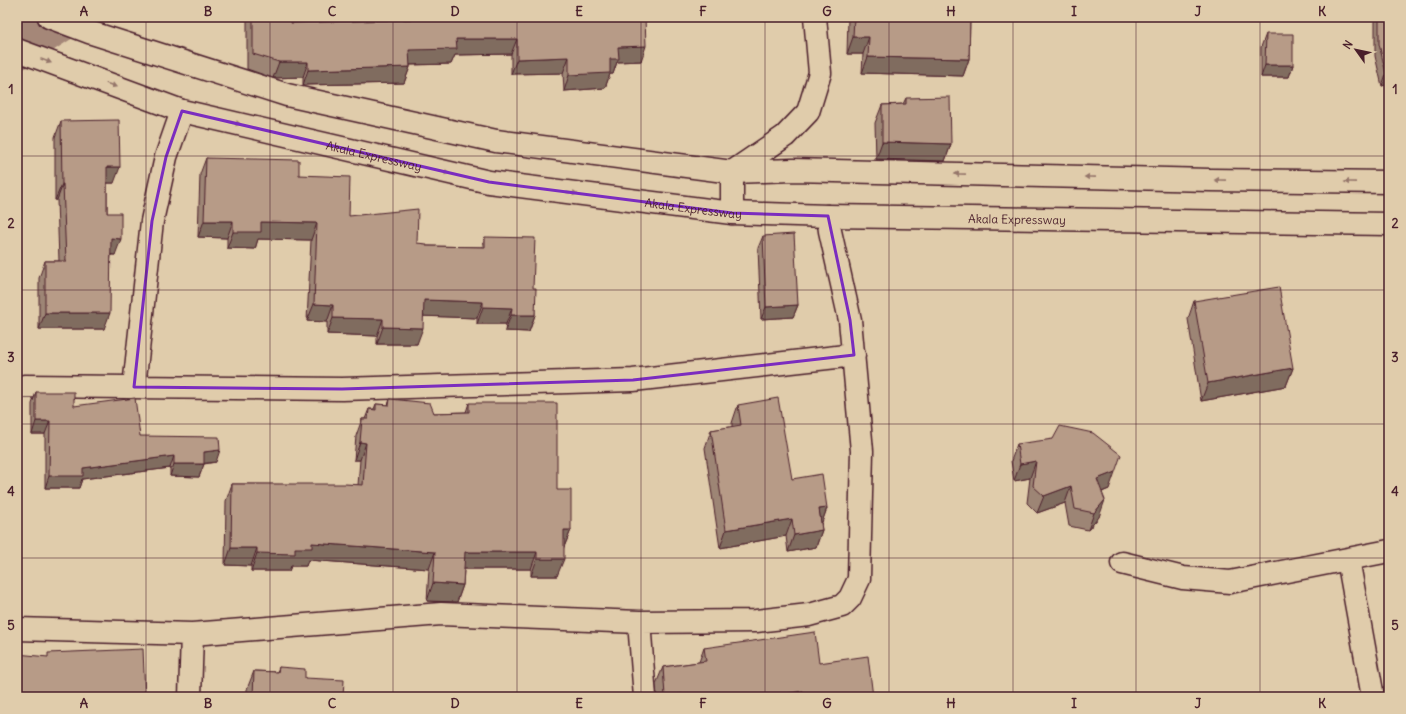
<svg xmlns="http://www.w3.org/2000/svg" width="1406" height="714" viewBox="0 0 1406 714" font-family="Delius,sans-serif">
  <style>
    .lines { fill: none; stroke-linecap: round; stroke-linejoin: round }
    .river { stroke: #a58778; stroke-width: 47 }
    .minor-casing { stroke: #4a1f2b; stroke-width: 25 }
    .primary-casing { stroke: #4a1f2b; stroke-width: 25 }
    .minor { stroke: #e0ccab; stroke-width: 22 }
    .primary { stroke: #e0ccab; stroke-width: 22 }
    .wall { fill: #9d8574; stroke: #4a1f2b }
    .shaded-wall { fill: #806c5e; stroke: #4a1f2b }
    .building { fill: #b79b87; stroke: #4a1f2b }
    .oneway { fill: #95766b }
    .marked { fill: none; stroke: #7b2cbf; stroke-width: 3; stroke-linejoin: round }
    .grid { fill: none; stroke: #4a1f2b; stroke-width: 1; stroke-opacity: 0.55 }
    .labels { text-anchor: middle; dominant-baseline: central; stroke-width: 3.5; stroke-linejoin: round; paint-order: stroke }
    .street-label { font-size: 12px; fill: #4a1f2b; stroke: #e0ccab }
    .neatline { fill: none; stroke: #4a1f2b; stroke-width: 1.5 }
    .grid-label { font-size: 13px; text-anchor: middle; font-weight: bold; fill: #4a1f2b }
  </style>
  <rect width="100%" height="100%" fill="#e0ccab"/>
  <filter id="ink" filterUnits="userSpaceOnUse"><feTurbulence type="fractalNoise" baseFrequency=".025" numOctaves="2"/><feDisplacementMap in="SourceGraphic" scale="8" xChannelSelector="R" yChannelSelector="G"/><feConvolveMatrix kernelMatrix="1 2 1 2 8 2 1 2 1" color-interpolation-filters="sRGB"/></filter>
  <g filter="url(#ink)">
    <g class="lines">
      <!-- river -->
      <path class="river" d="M 17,46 L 62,17"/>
      <defs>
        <path id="minor" d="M 732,172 L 785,136 L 808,112 L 820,73 L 815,17
          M 134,387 L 152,221 L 166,157 L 182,111
          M 17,388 L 24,386 L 342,389 L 633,380 L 854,355
          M 1348,559 L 1373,697
          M 1122,563 L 1183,578 L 1230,582 L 1389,551
          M 639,622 L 645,697
          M 17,629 L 192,634 L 441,614 L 639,622 L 756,621 L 809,615 L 842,606 L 850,598 L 859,579 L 862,451 L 850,320 L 830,231 L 828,216
          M 190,697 L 192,634"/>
        <g id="primary">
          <path d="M 49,17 L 89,32 L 287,95 L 496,141 L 732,172 L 793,170 L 1210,180 L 1389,182"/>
          <path id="s1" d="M 17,50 L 182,111 L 489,182 L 732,213 L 828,216 L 1389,224"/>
          <path d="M 732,213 L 732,172"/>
        </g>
      </defs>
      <!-- minor casing -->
      <use href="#minor" class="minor-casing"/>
      <!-- primary casing -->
      <use href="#primary" class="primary-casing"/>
      <!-- minor -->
      <use href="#minor" class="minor"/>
      <!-- primary -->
      <use href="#primary" class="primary"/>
    </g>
    <!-- wall -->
    <path class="wall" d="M 247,17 L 291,17 L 291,23 L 418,19 L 418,17 L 645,17 L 641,61 L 617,62 L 613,74 L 610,74 L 605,88 L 564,91 L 563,73 L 511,74 L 511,54 L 455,55 L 451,64 L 410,65 L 410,67 L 404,83 L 303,85 L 303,77 L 273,78 L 247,69 Z
      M 848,17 L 970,17 L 969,59 L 963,76 L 862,73 L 863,54 L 847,54 Z
      M 1375,17 L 1389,17 L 1389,84 L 1382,86 L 1375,56 Z
      M 1266,34 L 1293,65 L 1289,77 L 1261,77 L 1261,47 Z
      M 906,98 L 951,144 L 945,161 L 876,159 L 875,123 L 882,105 L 903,104 Z
      M 61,121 L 114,183 L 107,183 L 107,213 L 115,255 L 111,255 L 104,329 L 39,329 L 39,278 L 45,261 L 59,261 L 57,200 L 55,200 L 55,137 Z
      M 206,158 L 299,175 L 349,216 L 417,243 L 426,246 L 482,247 L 485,237 L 533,288 L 535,315 L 529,332 L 505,331 L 506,324 L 477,324 L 477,318 L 423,316 L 417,344 L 377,344 L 377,336 L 327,334 L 327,322 L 307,321 L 311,240 L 258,239 L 255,249 L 227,248 L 227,238 L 198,237 L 200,174 Z
      M 763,236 L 798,305 L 793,317 L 761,319 L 758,248 Z
      M 1194,301 L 1293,368 L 1286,386 L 1201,401 L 1188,319 Z
      M 36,392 L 74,406 L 140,436 L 216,462 L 204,464 L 199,477 L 170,476 L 170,468 L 82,479 L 79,488 L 45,488 L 45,434 L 32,434 L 32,404 Z
      M 390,399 L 434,413 L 466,412 L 469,403 L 557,490 L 571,530 L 564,547 L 557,576 L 531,576 L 531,569 L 464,569 L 463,585 L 457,602 L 427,601 L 429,569 L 308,560 L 306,566 L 291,566 L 289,571 L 251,571 L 251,566 L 225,565 L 226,501 L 232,484 L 358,485 L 360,460 L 354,460 L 356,436 L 362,419 L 365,419 L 369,409 L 374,409 L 376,404 L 388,405 Z
      M 738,405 L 792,479 L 827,508 L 821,525 L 822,530 L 816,547 L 788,552 L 786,536 L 720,548 L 705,448 L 711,430 L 732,427 L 732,423 Z
      M 1017,444 L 1109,489 L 1102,492 L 1099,517 L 1088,530 L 1069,526 L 1065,503 L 1037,513 L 1027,503 L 1030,478 L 1014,481 L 1011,461 Z
      M 704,648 L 819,663 L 873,697 L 657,697 L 656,684 L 663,667 L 699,662 Z
      M 279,667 L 305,678 L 343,697 L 247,697 L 247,689 L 254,671 L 277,672 Z"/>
    <!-- shaded-wall -->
    <path class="shaded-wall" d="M 853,37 L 869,37 L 863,54 L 847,54 Z
      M 456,39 L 517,39 L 511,54 L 455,55 L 451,64 L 404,65 L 409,50 Z
      M 646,46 L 641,61 L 617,62 L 613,74 L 610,74 L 605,88 L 564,91 L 569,75 L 618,47 Z
      M 569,57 L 563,73 L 511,74 L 517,59 Z
      M 868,57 L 969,59 L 963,76 L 862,73 Z
      M 279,62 L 308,62 L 303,77 L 273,78 Z
      M 1265,65 L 1293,65 L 1289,77 L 1261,77 Z
      M 410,67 L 404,83 L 303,85 L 308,70 Z
      M 1389,73 L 1389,84 L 1382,86 L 1386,74 Z
      M 882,142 L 951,144 L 945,161 L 876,159 Z
      M 107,167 L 120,167 L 114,183 L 101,183 Z
      M 62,184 L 63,184 L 57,200 L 55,200 Z
      M 204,221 L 233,221 L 227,238 L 198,237 Z
      M 261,222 L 317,223 L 311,240 L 258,239 L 255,249 L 227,248 L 233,232 Z
      M 111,238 L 121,239 L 115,255 L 105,254 Z
      M 424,300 L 483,302 L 477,318 L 418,316 Z
      M 314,304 L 333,305 L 327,322 L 307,321 Z
      M 798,305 L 793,317 L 761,319 L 766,307 Z
      M 483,307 L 512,308 L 506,324 L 477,324 Z
      M 45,313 L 110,313 L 104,329 L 39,329 Z
      M 511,315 L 535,315 L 529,332 L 505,331 Z
      M 333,318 L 383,319 L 377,336 L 327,334 Z
      M 383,327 L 423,328 L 417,344 L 377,344 Z
      M 1293,368 L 1286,386 L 1201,401 L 1208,383 Z
      M 36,421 L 50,421 L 45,434 L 32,434 Z
      M 360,442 L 366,443 L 360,460 L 354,460 Z
      M 220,450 L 216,462 L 199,464 L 204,452 Z
      M 174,456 L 170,468 L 82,479 L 79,488 L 45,488 L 49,476 L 83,468 Z
      M 1036,461 L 1030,478 L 1014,481 L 1020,464 Z
      M 174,464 L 204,464 L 199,477 L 170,476 Z
      M 1115,472 L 1109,489 L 1091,496 L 1097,479 Z
      M 1071,486 L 1065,503 L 1037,513 L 1044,496 Z
      M 1105,500 L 1099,517 L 1088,530 L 1094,513 Z
      M 827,508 L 821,525 L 819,509 Z
      M 792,519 L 786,536 L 720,548 L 726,530 Z
      M 564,530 L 571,530 L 564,547 L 558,547 Z
      M 822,530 L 816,547 L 788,552 L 794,535 Z
      M 312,543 L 435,552 L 429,569 L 308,560 L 306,566 L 291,566 L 289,571 L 251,571 L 257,553 L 295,548 Z
      M 231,548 L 257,548 L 251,566 L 225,565 Z
      M 465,552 L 537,552 L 531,569 L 458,569 Z
      M 537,559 L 564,559 L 557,576 L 531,576 Z
      M 433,583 L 463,585 L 457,602 L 427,601 Z
      M 803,691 L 801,697 L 766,697 Z
      M 682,694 L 681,697 L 664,697 L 665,696 Z"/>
    <!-- building -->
    <path class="building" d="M 253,17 L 291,17 L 291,23 L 424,19 L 424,17 L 645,17 L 646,46 L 618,47 L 619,59 L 610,59 L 610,73 L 569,75 L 569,57 L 517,59 L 517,39 L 456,39 L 457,49 L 409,50 L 410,67 L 308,70 L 308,62 L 279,62 L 253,54 Z
      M 854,17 L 970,17 L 969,59 L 868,57 L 869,37 L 853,37 Z
      M 1379,17 L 1389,17 L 1389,73 L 1386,74 L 1379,44 Z
      M 1266,34 L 1293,34 L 1293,65 L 1265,65 Z
      M 950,97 L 951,144 L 882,142 L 882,105 L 906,104 L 906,98 Z
      M 119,120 L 120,167 L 107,167 L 107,213 L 121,213 L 121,239 L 111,238 L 110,313 L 45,313 L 45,261 L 66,261 L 63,184 L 62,184 L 61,121 Z
      M 206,158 L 299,160 L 299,175 L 350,177 L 349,216 L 418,209 L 417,243 L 426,244 L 426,246 L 485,247 L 485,237 L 535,238 L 533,288 L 536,288 L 535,315 L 511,315 L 512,308 L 483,307 L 483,302 L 424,300 L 423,328 L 383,327 L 383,319 L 333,318 L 333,305 L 314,304 L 317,223 L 261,222 L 261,232 L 233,232 L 233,221 L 204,221 Z
      M 794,234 L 798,305 L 766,307 L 763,236 Z
      M 1279,287 L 1293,368 L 1208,383 L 1194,301 Z
      M 36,392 L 74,392 L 74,406 L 135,398 L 140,436 L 219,437 L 220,450 L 204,452 L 204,464 L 174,464 L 174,456 L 83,468 L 83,476 L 49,476 L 50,421 L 36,421 Z
      M 778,398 L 792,479 L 822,474 L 827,508 L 819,509 L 822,530 L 794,535 L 792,519 L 726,530 L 711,430 L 741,425 L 738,405 Z
      M 390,399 L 430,403 L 434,413 L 469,412 L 469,403 L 557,403 L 557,490 L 571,490 L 571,530 L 564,530 L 564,559 L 537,559 L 537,552 L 465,552 L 463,585 L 433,583 L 435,552 L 312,543 L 312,548 L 295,548 L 295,554 L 257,553 L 257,548 L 231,548 L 232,484 L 345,484 L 363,485 L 366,443 L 360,442 L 362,419 L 368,419 L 369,409 L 376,410 L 376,404 L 389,405 Z
      M 1060,426 L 1093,433 L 1121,455 L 1115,472 L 1097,479 L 1105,500 L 1094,513 L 1075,509 L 1071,486 L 1044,496 L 1033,486 L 1036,461 L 1020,464 L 1017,444 L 1053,439 Z
      M 815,632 L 819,663 L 868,656 L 873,697 L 804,697 L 803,691 L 766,697 L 683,697 L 682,694 L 665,696 L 663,667 L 706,661 L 704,648 Z
      M 143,649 L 145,697 L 17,697 L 17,654 L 48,657 L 48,653 Z
      M 279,667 L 305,669 L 305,678 L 344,680 L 343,697 L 253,697 L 254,671 L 278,672 Z"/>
    <!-- one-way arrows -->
    <defs><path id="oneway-solid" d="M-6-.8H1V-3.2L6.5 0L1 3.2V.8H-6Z"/></defs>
    <g class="oneway">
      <use href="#oneway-solid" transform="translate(46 61) rotate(21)"/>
      <use href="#oneway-solid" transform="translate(111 85) rotate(20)"/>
      <use href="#oneway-solid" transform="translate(235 123) rotate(13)"/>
      <use href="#oneway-solid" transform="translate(444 172) rotate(13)"/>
      <use href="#oneway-solid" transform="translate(960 174) rotate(-179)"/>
      <use href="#oneway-solid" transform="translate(1090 177) rotate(-179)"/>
      <use href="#oneway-solid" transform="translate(1220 180) rotate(-179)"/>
      <use href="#oneway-solid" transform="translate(1350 182) rotate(-179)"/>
      <use href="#oneway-solid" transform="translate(572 193) rotate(7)"/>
    </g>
  </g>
  <!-- marked area -->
  <path class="marked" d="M 182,111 L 489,182 L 732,213 L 828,216 L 850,320 L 854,355 L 633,380 L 342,389 L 134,387 L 152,221 L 166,157 Z"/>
  <!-- grid -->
  <path class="grid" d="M 146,17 L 146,697M 270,17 L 270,697M 393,17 L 393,697M 517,17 L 517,697M 641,17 L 641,697M 765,17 L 765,697M 889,17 L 889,697M 1013,17 L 1013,697M 1136,17 L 1136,697M 1260,17 L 1260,697M 17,156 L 1389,156M 17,290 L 1389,290M 17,424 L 1389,424M 17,558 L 1389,558"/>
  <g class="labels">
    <!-- street labels -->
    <g class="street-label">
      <text stroke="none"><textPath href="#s1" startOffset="373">Akala Expressway</textPath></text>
      <text stroke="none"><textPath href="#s1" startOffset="697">Akala Expressway</textPath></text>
      <text stroke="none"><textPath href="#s1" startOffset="1021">Akala Expressway</textPath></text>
    </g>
  </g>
  <!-- margin -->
  <rect width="1406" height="714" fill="none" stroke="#e0ccab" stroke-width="44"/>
  <!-- north arrow -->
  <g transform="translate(1356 50) rotate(303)" stroke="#e0ccab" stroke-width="3" paint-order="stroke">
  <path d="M0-3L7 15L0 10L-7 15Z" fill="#4a1f2b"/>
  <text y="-6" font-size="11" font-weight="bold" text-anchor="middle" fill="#4a1f2b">N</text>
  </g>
  <rect x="22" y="22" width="1362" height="670" class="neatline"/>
  <g class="grid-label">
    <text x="84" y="16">A</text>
    <text x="208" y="16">B</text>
    <text x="332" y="16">C</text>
    <text x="455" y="16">D</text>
    <text x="579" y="16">E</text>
    <text x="703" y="16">F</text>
    <text x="827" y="16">G</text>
    <text x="951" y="16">H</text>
    <text x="1074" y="16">I</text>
    <text x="1198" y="16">J</text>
    <text x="1322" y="16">K</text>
    <text x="11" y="94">1</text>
    <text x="1395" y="94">1</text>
    <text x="11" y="228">2</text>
    <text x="1395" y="228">2</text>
    <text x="11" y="362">3</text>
    <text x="1395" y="362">3</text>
    <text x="11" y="496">4</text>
    <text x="1395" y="496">4</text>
    <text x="11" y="630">5</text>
    <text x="1395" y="630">5</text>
    <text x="84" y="708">A</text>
    <text x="208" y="708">B</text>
    <text x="332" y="708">C</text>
    <text x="455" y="708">D</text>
    <text x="579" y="708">E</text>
    <text x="703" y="708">F</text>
    <text x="827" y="708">G</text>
    <text x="951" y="708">H</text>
    <text x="1074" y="708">I</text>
    <text x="1198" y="708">J</text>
    <text x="1322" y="708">K</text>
  </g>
</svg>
